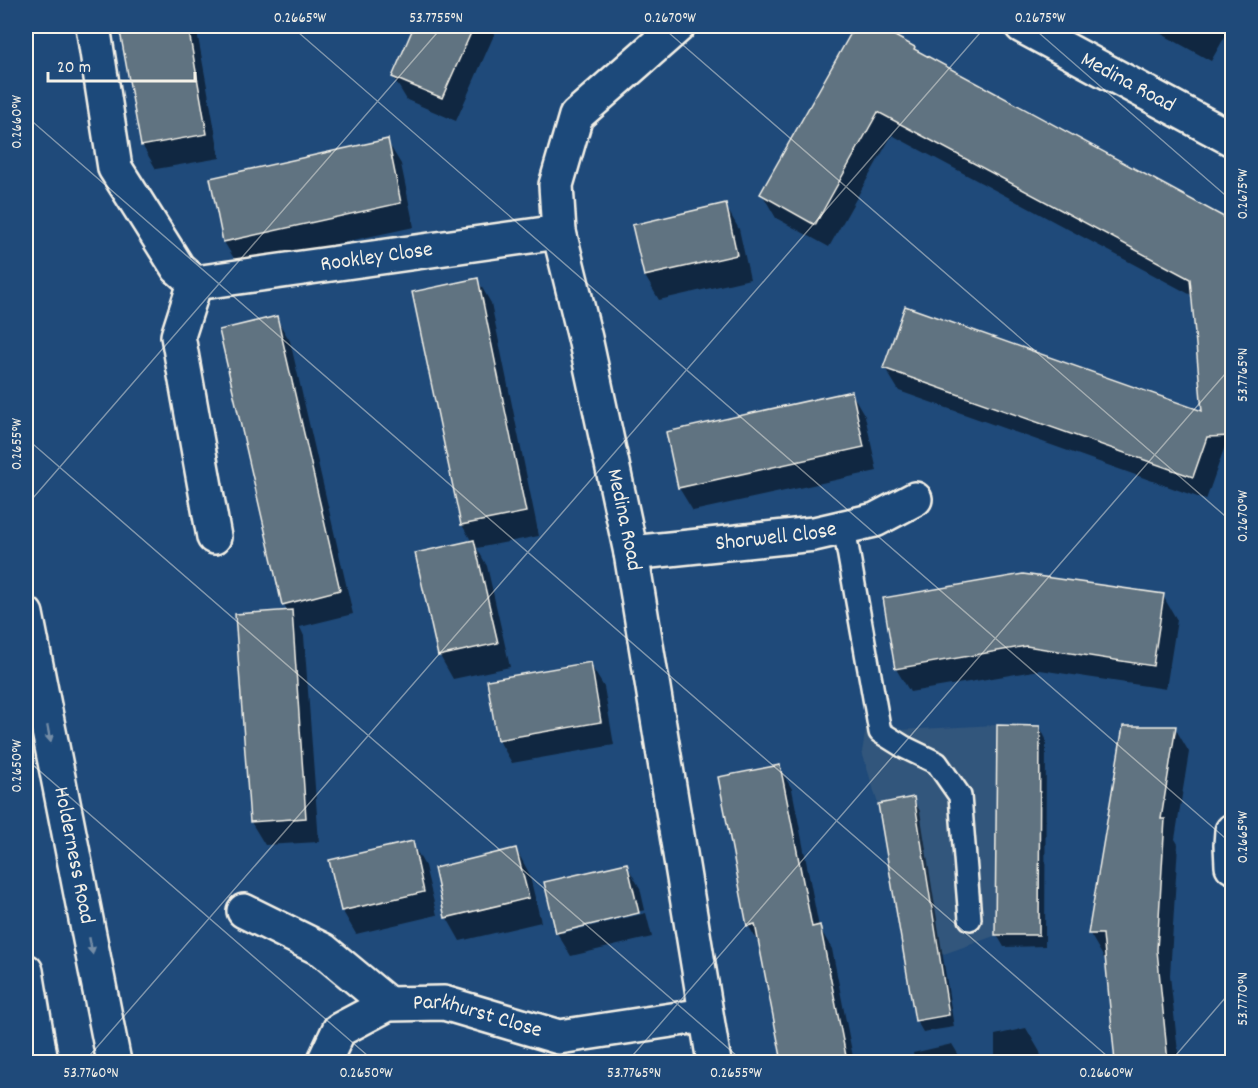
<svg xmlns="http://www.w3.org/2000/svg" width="1258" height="1088" viewBox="0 0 1258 1088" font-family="Dekko,sans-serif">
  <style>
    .built { fill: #32567c }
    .shadow { fill: #0007 }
    .building { fill: #607381; stroke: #f4f1e8; stroke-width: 1.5 }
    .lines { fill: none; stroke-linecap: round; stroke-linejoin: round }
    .lane-casing { stroke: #f4f1e8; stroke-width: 26 }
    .street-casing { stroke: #f4f1e8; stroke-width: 38 }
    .highway-casing { stroke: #f4f1e8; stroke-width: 38 }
    .lane { stroke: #1f4a7a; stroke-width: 21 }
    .street { stroke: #1f4a7a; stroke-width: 33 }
    .highway { stroke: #1f4a7a; stroke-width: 33 }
    .oneway { fill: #748da6 }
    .ticks { fill: none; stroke: #f4f1e8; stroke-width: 1.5; stroke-opacity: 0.45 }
    .labels { text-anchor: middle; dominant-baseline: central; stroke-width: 5; stroke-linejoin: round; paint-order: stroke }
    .street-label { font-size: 22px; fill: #f4f1e8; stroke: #1f4a7a }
    .neatline { fill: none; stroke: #f4f1e8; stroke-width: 2 }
    .ticks-label { font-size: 15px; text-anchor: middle; fill: #f4f1e8 }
  </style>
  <rect width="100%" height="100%" fill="#1f4a7a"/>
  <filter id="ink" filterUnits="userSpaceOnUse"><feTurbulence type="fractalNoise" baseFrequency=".0167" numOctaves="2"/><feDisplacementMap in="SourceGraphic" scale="12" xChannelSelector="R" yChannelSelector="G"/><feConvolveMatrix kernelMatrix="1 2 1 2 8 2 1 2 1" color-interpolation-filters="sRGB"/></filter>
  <g filter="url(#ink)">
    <!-- built -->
    <path class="built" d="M 997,725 L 1040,726 L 1040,935 L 997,935 L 941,955 L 904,961 L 878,804 L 862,752 L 866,728 L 900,730 Z"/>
    <!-- shadow -->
    <path class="shadow" d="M 120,26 L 196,26 L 220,158 L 156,169 L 142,145 Z
      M 415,26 L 498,26 L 456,121 L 407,100 L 393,77 Z
      M 560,26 L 573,26 L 571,30 Z
      M 857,26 L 874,26 L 914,48 L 917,53 L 1195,202 L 1232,426 L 1206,500 L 899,391 L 885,368 L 1203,413 L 1193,296 L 892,135 L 829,247 L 776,218 L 762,194 Z
      M 1147,26 L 1231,26 L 1211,61 Z
      M 387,141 L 401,164 L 414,227 L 238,265 L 224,242 Z
      M 725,205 L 739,229 L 750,279 L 659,300 L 645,276 L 634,226 Z
      M 477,279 L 491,303 L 539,536 L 477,548 L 487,566 L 510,667 L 453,679 L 440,656 L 417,555 L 472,542 L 462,525 L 414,293 Z
      M 276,318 L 290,341 L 353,614 L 300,627 L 304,636 L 319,842 L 265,845 L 251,822 L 288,612 L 284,604 Z
      M 851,392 L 865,416 L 877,471 L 693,511 L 679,488 Z
      M 1163,596 L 1177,620 L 1166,689 L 1040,670 L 910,692 L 896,669 L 885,599 Z
      M 590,664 L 604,687 L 614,745 L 512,763 L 498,739 Z
      M 1040,727 L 1046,739 L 1045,946 L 1004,947 L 997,935 Z
      M 1124,728 L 1175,728 L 1189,752 L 1175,839 L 1178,844 L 1170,975 L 1179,1062 L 1117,1062 L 1107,958 L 1104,958 L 1090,934 Z
      M 779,767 L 792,789 L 819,927 L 832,949 L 854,1062 L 783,1062 L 761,947 L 748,925 Z
      M 913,799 L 920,811 L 954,1027 L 923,1032 L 916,1020 Z
      M 412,843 L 425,866 L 437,915 L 356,934 L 342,910 Z
      M 516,849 L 529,873 L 541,922 L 460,941 L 447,918 Z
      M 626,864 L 640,888 L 645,910 L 562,930 L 562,933 L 646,913 L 652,937 L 571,956 L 557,933 L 546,883 Z
      M 1026,1028 L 1040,1052 L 1042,1062 L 995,1062 L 995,1035 Z
      M 952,1044 L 963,1062 L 915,1062 L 913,1053 Z"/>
    <!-- building -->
    <path class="building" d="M 119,26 L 188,26 L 207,134 L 141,146 Z
      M 414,26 L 474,26 L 442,98 L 392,77 Z
      M 855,26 L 877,26 L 915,47 L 914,49 L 1233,222 L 1233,436 L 1207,437 L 1193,477 L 883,368 L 905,306 L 1202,411 L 1190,279 L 878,112 L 815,225 L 760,194 Z
      M 388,139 L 401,203 L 223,242 L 210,178 Z
      M 726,203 L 737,255 L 644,276 L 632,225 Z
      M 478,278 L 526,512 L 461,525 L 412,292 Z
      M 277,316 L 340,590 L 282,605 L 219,330 Z
      M 852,391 L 864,447 L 678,488 L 666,432 Z
      M 474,540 L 498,643 L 438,656 L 415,553 Z
      M 1023,574 L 1164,594 L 1153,666 L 1026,646 L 895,669 L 883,598 Z
      M 292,610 L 306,818 L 250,822 L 235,614 Z
      M 591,662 L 601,722 L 497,740 L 487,680 Z
      M 997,725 L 1040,726 L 1039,935 L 995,935 Z
      M 1123,726 L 1176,726 L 1161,819 L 1165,819 L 1157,950 L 1168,1062 L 1115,1062 L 1103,934 L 1088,934 Z
      M 780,765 L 812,927 L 820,925 L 846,1056 L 814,1062 L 782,1062 L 755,924 L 747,926 L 718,777 Z
      M 914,797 L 949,1015 L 915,1021 L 878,804 Z
      M 413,841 L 424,892 L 341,911 L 329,860 Z
      M 516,848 L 529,898 L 445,918 L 434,868 Z
      M 627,863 L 639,913 L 556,933 L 544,882 Z"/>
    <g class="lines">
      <defs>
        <path id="lane" d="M 844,528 L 880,732 L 904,747 L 937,763 L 960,796 L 970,919"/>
        <g id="street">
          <path id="s1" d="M 93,26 L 115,168 L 178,268 L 195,283 L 559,232"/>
          <path id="s2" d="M 678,26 L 576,116 L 556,185 L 559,232 L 585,338 L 631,553 L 714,1062"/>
          <path id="s3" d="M 1022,26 L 1232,139"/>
          <path d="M 195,283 L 178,336 L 214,537"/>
          <path id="s4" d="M 631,553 L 814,534 L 875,520 L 915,499"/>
          <path d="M 1232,831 L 1231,845 L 1232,866"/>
          <path d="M 244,911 L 323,950 L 388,1004"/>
          <path id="s5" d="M 324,1062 L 339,1030 L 388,1004 L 444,1003 L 559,1037 L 705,1015"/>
        </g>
        <g id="highway">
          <path id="s6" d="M 26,614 L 114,1062"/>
          <path d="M 26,971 L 41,1062"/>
        </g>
      </defs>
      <!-- lane casing -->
      <use href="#lane" class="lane-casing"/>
      <!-- street casing -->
      <use href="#street" class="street-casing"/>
      <!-- highway casing -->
      <use href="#highway" class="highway-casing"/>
      <!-- lane -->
      <use href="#lane" class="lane"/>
      <!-- street -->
      <use href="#street" class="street"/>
      <!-- highway -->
      <use href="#highway" class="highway"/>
    </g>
    <!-- one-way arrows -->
    <defs><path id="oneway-solid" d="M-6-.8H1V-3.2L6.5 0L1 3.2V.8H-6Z" transform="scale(1.5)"/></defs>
    <g class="oneway">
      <use href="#oneway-solid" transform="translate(49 734) rotate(79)"/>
      <use href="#oneway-solid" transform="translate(91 946) rotate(79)"/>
    </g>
  </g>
  <!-- ticks -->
  <path class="ticks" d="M 291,26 L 1232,844M 661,26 L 1232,522M 1031,26 L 1232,201M 26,116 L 1114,1062M 26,438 L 744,1062M 26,506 L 443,26M 26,759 L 375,1062M 84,1062 L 986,26M 627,1062 L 1232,366M 1170,1062 L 1232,990"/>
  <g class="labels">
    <!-- street labels -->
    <g class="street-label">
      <text stroke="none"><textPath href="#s3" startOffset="120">Medina Road</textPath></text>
      <text stroke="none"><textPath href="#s1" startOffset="468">Rookley Close</textPath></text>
      <text stroke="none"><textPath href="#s2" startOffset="550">Medina Road</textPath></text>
      <text stroke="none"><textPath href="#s4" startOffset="146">Shorwell Close</textPath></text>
      <text stroke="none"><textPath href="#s6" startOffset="246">Holderness Road</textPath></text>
      <text stroke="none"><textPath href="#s5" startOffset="182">Parkhurst Close</textPath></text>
    </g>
  </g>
  <!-- margin -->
  <rect width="1258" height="1088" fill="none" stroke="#1f4a7a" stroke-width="66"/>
  <!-- scale -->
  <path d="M48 72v9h147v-9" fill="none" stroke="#f4f1e8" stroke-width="3"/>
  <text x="57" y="72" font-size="18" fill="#f4f1e8" stroke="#1f4a7a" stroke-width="4.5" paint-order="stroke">20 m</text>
  <rect x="33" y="33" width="1192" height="1022" class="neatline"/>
  <g class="ticks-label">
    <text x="300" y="22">0.2665°W</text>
    <text x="436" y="22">53.7755°N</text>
    <text x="670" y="22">0.2670°W</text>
    <text x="1040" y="22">0.2675°W</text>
    <text transform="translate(16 122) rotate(-90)" y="5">0.2660°W</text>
    <text transform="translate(1242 194) rotate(-90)" y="5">0.2675°W</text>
    <text transform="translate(1242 375) rotate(-90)" y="5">53.7765°N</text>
    <text transform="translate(16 444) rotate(-90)" y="5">0.2655°W</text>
    <text transform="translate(1242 516) rotate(-90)" y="5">0.2670°W</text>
    <text transform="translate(16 766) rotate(-90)" y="5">0.2650°W</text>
    <text transform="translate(1242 837) rotate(-90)" y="5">0.2665°W</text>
    <text transform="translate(1242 999) rotate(-90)" y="5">53.7770°N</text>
    <text x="91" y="1077">53.7760°N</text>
    <text x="366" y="1077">0.2650°W</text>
    <text x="634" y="1077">53.7765°N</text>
    <text x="736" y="1077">0.2655°W</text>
    <text x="1106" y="1077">0.2660°W</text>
  </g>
</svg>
